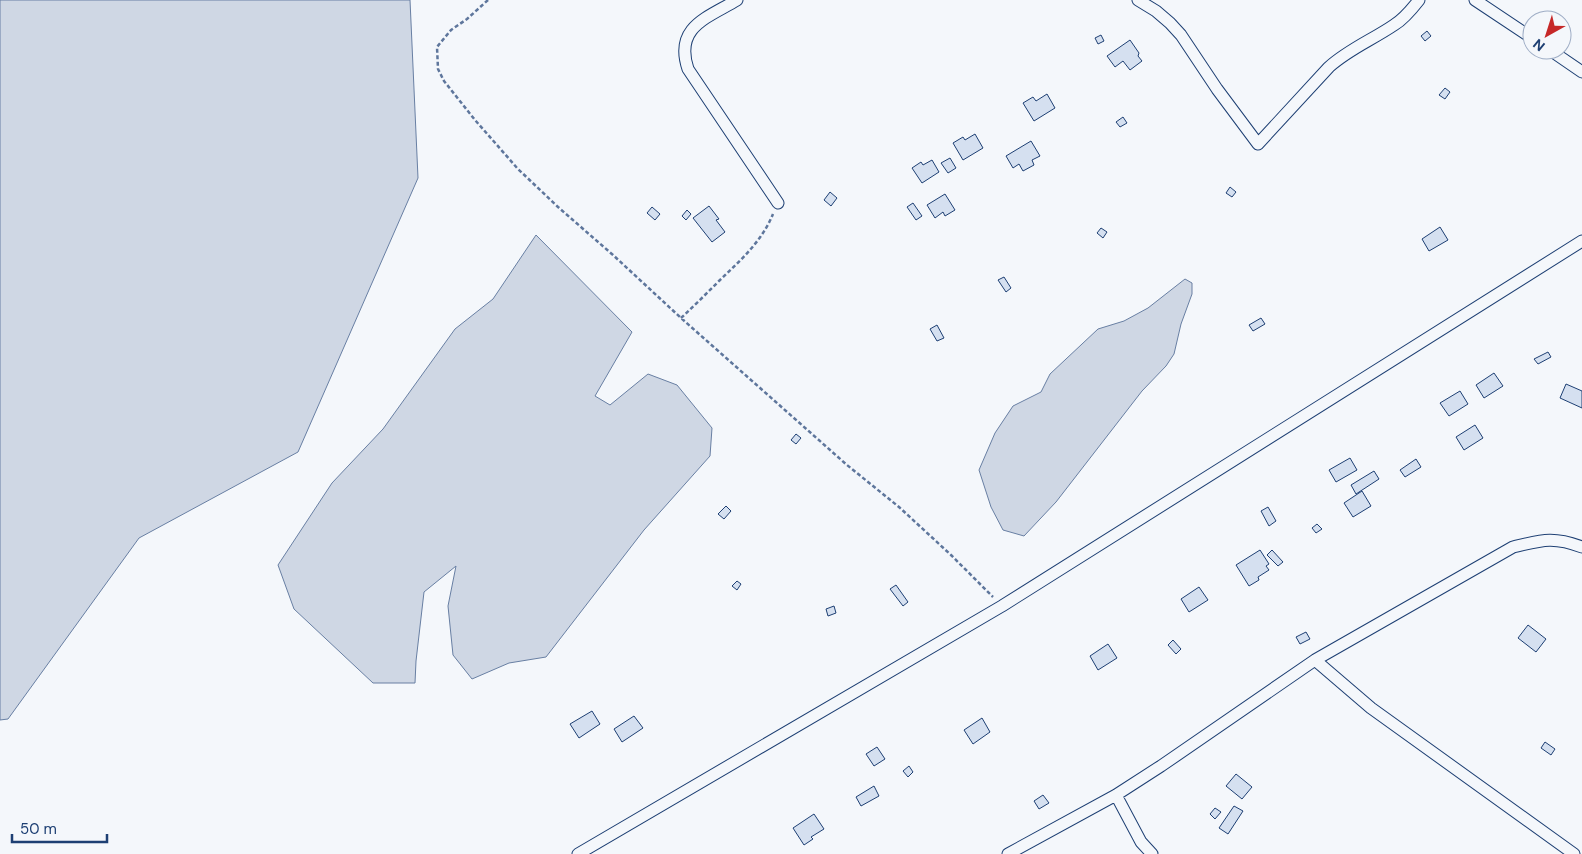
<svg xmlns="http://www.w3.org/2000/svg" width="1582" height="854" viewBox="0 0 1582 854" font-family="'DM Sans',sans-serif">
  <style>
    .water { fill: #cfd7e4; stroke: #687fa3 }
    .building { fill: #d5e0f0; stroke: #1d3f73 }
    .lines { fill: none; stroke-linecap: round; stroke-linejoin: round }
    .street-casing { stroke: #1d3f73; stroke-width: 13 }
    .path { stroke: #5e769c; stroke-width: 2.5; stroke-dasharray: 4 2.5; stroke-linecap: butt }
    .street { stroke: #f4f7fb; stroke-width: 11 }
  </style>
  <rect width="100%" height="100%" fill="#f4f7fb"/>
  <!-- water -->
  <path class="water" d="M 0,0 L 410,0 L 418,178 L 298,452 L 139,538 L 8,719 L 0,720 Z
    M 536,235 L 632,332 L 595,396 L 610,405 L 648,374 L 677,385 L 712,428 L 710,456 L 644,530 L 546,657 L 509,663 L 472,679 L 453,655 L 448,606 L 456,566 L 424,592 L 416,661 L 415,683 L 373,683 L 294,609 L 278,565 L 332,483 L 383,429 L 455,329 L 493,299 Z
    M 1185,279 L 1192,283 L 1192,294 L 1181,324 L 1174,354 L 1166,366 L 1142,391 L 1056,502 L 1024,536 L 1003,530 L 991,507 L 979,470 L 995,433 L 1013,406 L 1041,392 L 1050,374 L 1098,329 L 1124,321 L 1148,308 Z"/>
  <!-- building -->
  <path class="building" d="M 1427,31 L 1431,36 L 1425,41 L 1421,36 Z
    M 1101,35 L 1104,41 L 1098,44 L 1095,38 Z
    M 1130,40 L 1139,53 L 1138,56 L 1142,61 L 1130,70 L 1123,61 L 1115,67 L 1107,56 Z
    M 1445,88 L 1450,92 L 1445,99 L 1439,95 Z
    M 1047,94 L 1055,108 L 1034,121 L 1023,103 L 1033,97 L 1036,101 Z
    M 1123,117 L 1127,123 L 1120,127 L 1116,122 Z
    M 975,134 L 983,148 L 963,160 L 953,143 L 963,137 L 965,140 Z
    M 1031,141 L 1040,156 L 1032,160 L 1034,165 L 1023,171 L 1019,164 L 1013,168 L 1006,156 Z
    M 950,158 L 956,168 L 948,173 L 941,163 Z
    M 932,160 L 939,172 L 922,183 L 912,168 L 921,162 L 923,165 Z
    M 1230,187 L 1236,192 L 1232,197 L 1226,193 Z
    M 830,192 L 837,198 L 831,206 L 824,200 Z
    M 945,194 L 955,210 L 945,216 L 943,212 L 935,218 L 927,205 Z
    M 913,203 L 922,216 L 916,220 L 907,207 Z
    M 709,206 L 719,219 L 716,220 L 725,232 L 712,242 L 693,218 Z
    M 652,207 L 660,214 L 655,220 L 647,213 Z
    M 687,210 L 691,214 L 686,220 L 682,216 Z
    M 1440,227 L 1448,240 L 1429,251 L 1422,239 Z
    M 1101,228 L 1107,232 L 1103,238 L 1097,233 Z
    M 1004,277 L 1011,288 L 1006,292 L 998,280 Z
    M 1261,318 L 1265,324 L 1253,331 L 1249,325 Z
    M 937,325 L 944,338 L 937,341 L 930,329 Z
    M 1548,352 L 1551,357 L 1538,364 L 1534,359 Z
    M 1494,373 L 1503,386 L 1484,398 L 1476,385 Z
    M 1566,384 L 1582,391 L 1582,408 L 1560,398 Z
    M 1460,391 L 1468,404 L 1449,416 L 1440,403 Z
    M 1475,425 L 1483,438 L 1464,450 L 1456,437 Z
    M 796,434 L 801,438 L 796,444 L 791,440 Z
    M 1350,458 L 1357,470 L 1336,482 L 1329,470 Z
    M 1416,459 L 1421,467 L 1405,477 L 1400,470 Z
    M 1374,471 L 1379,479 L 1356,494 L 1351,485 Z
    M 1362,491 L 1371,506 L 1353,517 L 1344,503 Z
    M 726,506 L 731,511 L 724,519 L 718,514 Z
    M 1268,507 L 1276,521 L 1269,526 L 1261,511 Z
    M 1317,524 L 1322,529 L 1316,533 L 1312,528 Z
    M 1260,550 L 1269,564 L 1266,566 L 1269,570 L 1258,577 L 1259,580 L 1249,586 L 1236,565 Z
    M 1272,550 L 1283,562 L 1278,566 L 1267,555 Z
    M 737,581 L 741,584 L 737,590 L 732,586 Z
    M 896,585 L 908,602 L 903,606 L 890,589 Z
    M 1199,587 L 1208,600 L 1189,612 L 1181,599 Z
    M 834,606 L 836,613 L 828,616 L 826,609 Z
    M 1528,625 L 1546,639 L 1536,652 L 1518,638 Z
    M 1306,632 L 1310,639 L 1300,644 L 1296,637 Z
    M 1173,640 L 1181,649 L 1176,654 L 1168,645 Z
    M 1108,644 L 1117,658 L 1098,670 L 1090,656 Z
    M 592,711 L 600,724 L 579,738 L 570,724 Z
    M 634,716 L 643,728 L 622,742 L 614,729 Z
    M 982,718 L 990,732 L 973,744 L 964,730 Z
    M 1545,742 L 1555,749 L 1551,755 L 1541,748 Z
    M 877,747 L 885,759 L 874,766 L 866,754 Z
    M 909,766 L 913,772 L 908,777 L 903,771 Z
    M 1236,774 L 1252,787 L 1242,799 L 1226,786 Z
    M 874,786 L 879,796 L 861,806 L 856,797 Z
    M 1043,795 L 1049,803 L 1039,809 L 1034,801 Z
    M 1234,806 L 1243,811 L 1228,834 L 1219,828 Z
    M 1215,808 L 1221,812 L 1215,819 L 1210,814 Z
    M 814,814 L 824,829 L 811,837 L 813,839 L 804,845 L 793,828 Z"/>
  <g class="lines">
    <defs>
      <path id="street" d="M 737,0 C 707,18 674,27 688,69 L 778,203
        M 1138,0 L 1156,11 L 1170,23 L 1181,35 L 1217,89 L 1258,144 L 1329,67 C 1349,49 1372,40 1394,25 C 1404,19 1412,9 1419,0
        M 1475,0 L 1532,38
        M 1550,50 L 1582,72
        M 1315,660 L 1371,708 L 1574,854
        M 1116,795 L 1141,842 L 1152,854
        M 578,854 L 1002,606 L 1582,241
        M 1008,854 L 1116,795 L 1161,766 L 1315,660 L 1513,547 C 1542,540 1553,536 1582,547"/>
    </defs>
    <!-- street casing -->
    <use href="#street" class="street-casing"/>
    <!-- path -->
    <path class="path" d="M 488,0 L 467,19 L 451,30 L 437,47 L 438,69 L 444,81 L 475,120 L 518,169 L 558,207 L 613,255 L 681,318 L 847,465 L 899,507 L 951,555 L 993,597
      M 681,318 C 694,306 707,293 720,280 C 741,260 762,241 773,214"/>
    <!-- street -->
    <use href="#street" class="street"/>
  </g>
  <!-- north arrow -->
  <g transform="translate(1547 35) rotate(219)"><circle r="24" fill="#f4f7fb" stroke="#9eadc5"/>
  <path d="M0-4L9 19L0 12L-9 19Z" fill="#c62828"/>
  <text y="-8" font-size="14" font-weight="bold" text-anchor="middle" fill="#1d3f73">N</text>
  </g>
  <!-- scale -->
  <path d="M12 834v8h95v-8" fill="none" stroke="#1d3f73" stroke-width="2.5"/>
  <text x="20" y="834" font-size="15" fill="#1d3f73" stroke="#f4f7fb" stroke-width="4" paint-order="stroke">50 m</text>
</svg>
